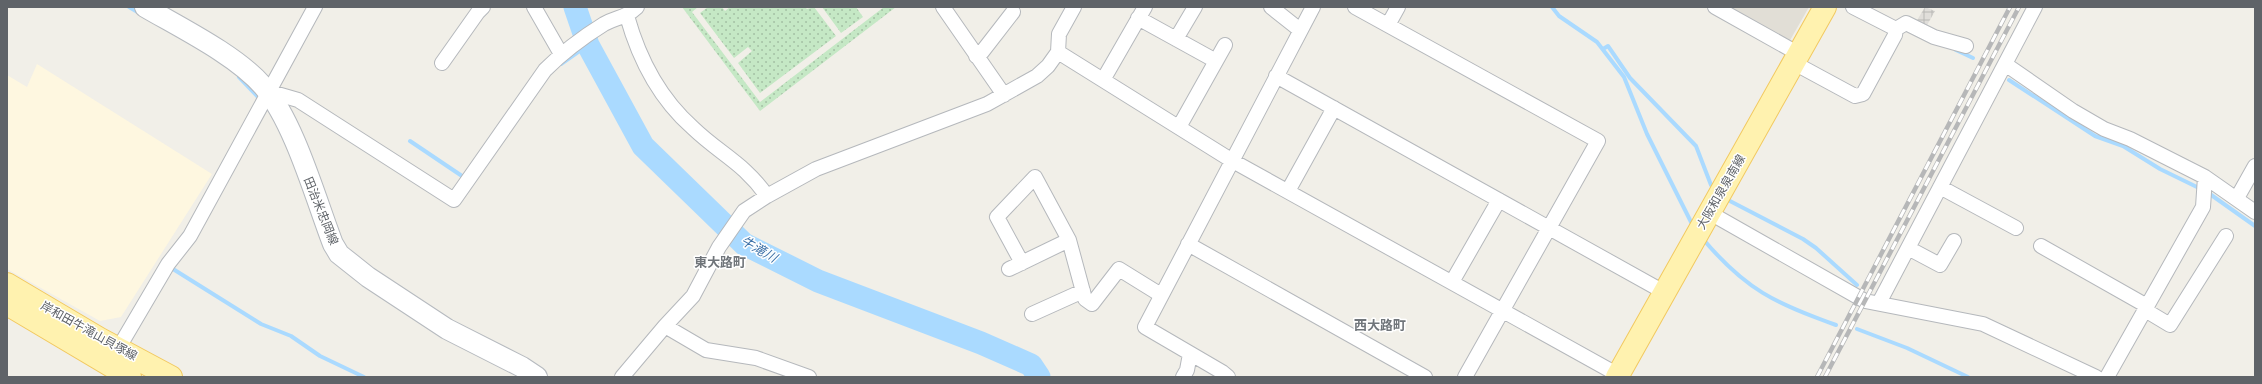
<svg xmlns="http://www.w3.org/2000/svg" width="2262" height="384" viewBox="0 0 2262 384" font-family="'Space Grotesk','Noto Sans JP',sans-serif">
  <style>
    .commercial { fill: #fef7e0 }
    .industrial { fill: url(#industrial-grid) }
    .education { fill: #e1ded6 }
    .green { fill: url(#green-dots) }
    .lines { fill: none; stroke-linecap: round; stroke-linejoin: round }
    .stream { stroke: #aadaff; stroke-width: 4 }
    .river { stroke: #aadaff; stroke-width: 23 }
    .minor-casing { stroke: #b5b8bc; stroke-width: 16 }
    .secondary-casing { stroke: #b6babf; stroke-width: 22 }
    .primary-casing { stroke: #f2c960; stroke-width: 24 }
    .minor { stroke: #fff; stroke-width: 14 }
    .secondary { stroke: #fff; stroke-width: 20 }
    .primary { stroke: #fff2af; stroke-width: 22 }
    .rail-casing { stroke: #b6b7b8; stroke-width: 4.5 }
    .rail { stroke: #fff; stroke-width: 3; stroke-dasharray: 9; stroke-linecap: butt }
    .labels { text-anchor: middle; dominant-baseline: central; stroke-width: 3; stroke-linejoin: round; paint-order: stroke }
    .street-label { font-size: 12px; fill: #5f6368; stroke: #fff }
    .water-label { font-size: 13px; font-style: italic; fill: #4174aa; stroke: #fff }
    .neighbourhood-label { font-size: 13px; font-weight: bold; fill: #70757a; stroke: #fff }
  </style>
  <defs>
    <pattern id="industrial-grid" width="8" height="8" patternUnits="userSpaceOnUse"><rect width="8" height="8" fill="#e0deda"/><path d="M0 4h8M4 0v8" fill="none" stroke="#b9b8b5"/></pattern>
    <pattern id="green-dots" width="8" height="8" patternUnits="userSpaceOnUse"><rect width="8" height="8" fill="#c5e8c5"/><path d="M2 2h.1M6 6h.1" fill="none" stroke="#a3c0a4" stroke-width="1.8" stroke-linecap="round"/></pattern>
  </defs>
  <rect width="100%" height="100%" fill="#f1efe8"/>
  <!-- commercial -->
  <path class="commercial" d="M 37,64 L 212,174 L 121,317 L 100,321 L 7,269 L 7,75 L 27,87 Z"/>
  <!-- industrial -->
  <path class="industrial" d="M 1925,7 L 1935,11 L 1926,27 L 1916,22 Z"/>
  <!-- education -->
  <path class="education" d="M 1725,7 L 1809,7 L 1789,42 Z"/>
  <!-- green -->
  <path class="green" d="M 682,7 L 698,7 L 692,12 L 760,102 L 884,7 L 896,7 L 760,111 Z
    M 708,7 L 722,7 L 725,11 L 730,7 L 805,7 L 807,9 L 814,7 L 836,36 L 760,93 L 738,63 L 752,51 L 748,47 L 734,58 L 700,13 Z
    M 822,7 L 856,7 L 863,17 L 841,33 Z"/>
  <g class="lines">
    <!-- stream -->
    <path class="stream" d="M 129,7 L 141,14
      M 1552,7 L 1559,16 L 1597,42 L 1624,77 L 1647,134 L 1691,222
      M 1603,49 L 1608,46 L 1630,78 L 1696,146 L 1711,185
      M 1956,50 L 1973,58
      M 561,64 L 588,45
      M 239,77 L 259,98
      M 2009,80 L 2095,136 L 2123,146 L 2160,169 L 2201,189
      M 410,141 L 462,176
      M 2207,192 L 2255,226
      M 1728,200 L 1803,239 L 1816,248 L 1857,285
      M 1703,239 C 1746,290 1775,303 1836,325
      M 173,269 L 261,324 L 291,336 L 320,356 L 364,377
      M 1857,329 L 1907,348 L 1968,377"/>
    <!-- river -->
    <path class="river" d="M 575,7 L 588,45 L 643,146 L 744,244 L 818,281 L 981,343 L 1031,365 L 1039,377"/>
    <defs>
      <path id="minor" d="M 534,7 L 561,54
        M 943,7 L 1004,95
        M 1271,7 L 1300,30
        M 1355,7 L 1598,141 L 1465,377
        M 1715,7 L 1799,54
        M 1853,7 L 1896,29
        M 627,16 C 639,59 660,99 693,128 C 720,154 744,163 767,196
        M 1138,18 L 1216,61
        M 1388,25 L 1398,7
        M 1896,29 L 1906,23 L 1934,37 L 1966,46
        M 1176,39 L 1195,7
        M 1058,52 L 1231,160 L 1622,377
        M 976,56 L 982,52 L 1013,12
        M 442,63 L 478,12 L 483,7
        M 1794,63 L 1855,96 L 1863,94 L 1895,35 L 1896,29
        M 2005,64 L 2073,111 L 2104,129 L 2130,139 L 2205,177 L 2255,212
        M 1276,76 L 1664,292
        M 1103,80 L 1145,7
        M 267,91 L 298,100 L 454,200 L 545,70 C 562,53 583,37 604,24 C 618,16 624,19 637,7
        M 1179,127 L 1225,45
        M 1940,187 L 2016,228
        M 1288,191 L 1334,108
        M 2237,198 L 2255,166
        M 1710,213 L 1865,301 L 1983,324 L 2096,377
        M 1188,244 L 1425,377
        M 2041,246 L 2147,306
        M 1908,248 L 1940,265 L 1954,241
        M 1022,263 L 997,217 L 1035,177 L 1069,240 L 1085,299 L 1092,304 L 1119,269 L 1161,295
        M 1009,269 L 1069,240
        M 1452,282 L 1499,200
        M 1879,303 L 2035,7
        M 2145,310 L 2170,325 L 2226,236
        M 1032,314 L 1083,291
        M 665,326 L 693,296 L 719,247 L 744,211 L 767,196 L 816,169 L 987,104 L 1037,76 L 1048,66 L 1058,52 L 1059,34 L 1074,7
        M 118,349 L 168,264 L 190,236 L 315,7
        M 622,377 L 665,326 L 706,350 L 756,358 L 809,377
        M 1183,377 L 1187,370 L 1190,354
        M 1228,377 L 1222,372 L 1145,327 L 1313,7
        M 2107,377 L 2203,207 L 2205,177"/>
      <path id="secondary" d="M 145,7 C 181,28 236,55 263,86 C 294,121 316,200 333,244 L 339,254 L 368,277 L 447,329 L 522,367 L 537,377"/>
      <path id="primary" d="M 7,284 L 100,339 L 171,377
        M 7,304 L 130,377
        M 1617,377 L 1825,7"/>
    </defs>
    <!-- minor casing -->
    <use href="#minor" class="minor-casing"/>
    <!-- secondary casing -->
    <use href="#secondary" class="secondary-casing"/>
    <!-- primary casing -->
    <use href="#primary" class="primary-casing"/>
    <!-- minor -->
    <use href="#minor" class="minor"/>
    <!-- secondary -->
    <use href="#secondary" class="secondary"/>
    <!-- primary -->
    <use href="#primary" class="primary"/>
    <defs>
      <path id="rail" d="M 1817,377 L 2010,7
        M 1825,377 L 2019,7"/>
    </defs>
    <!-- rail casing -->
    <use href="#rail" class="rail-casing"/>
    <!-- rail -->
    <use href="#rail" class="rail"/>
  </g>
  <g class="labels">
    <!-- street labels -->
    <g class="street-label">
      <text transform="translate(1721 192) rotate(-60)">大阪和泉泉南線</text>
      <text transform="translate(321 211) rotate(68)">田治米忠岡線</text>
      <text transform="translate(89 331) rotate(29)">岸和田牛滝山貝塚線</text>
    </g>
    <!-- water labels -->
    <g class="water-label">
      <text transform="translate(759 249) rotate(30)">牛滝川</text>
    </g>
    <!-- neighbourhood labels -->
    <g class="neighbourhood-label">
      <text x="720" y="262">東大路町</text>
      <text x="1380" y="325">西大路町</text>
    </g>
  </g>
  <!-- border -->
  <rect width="2262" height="384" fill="none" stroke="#5f6368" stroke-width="16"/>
</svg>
